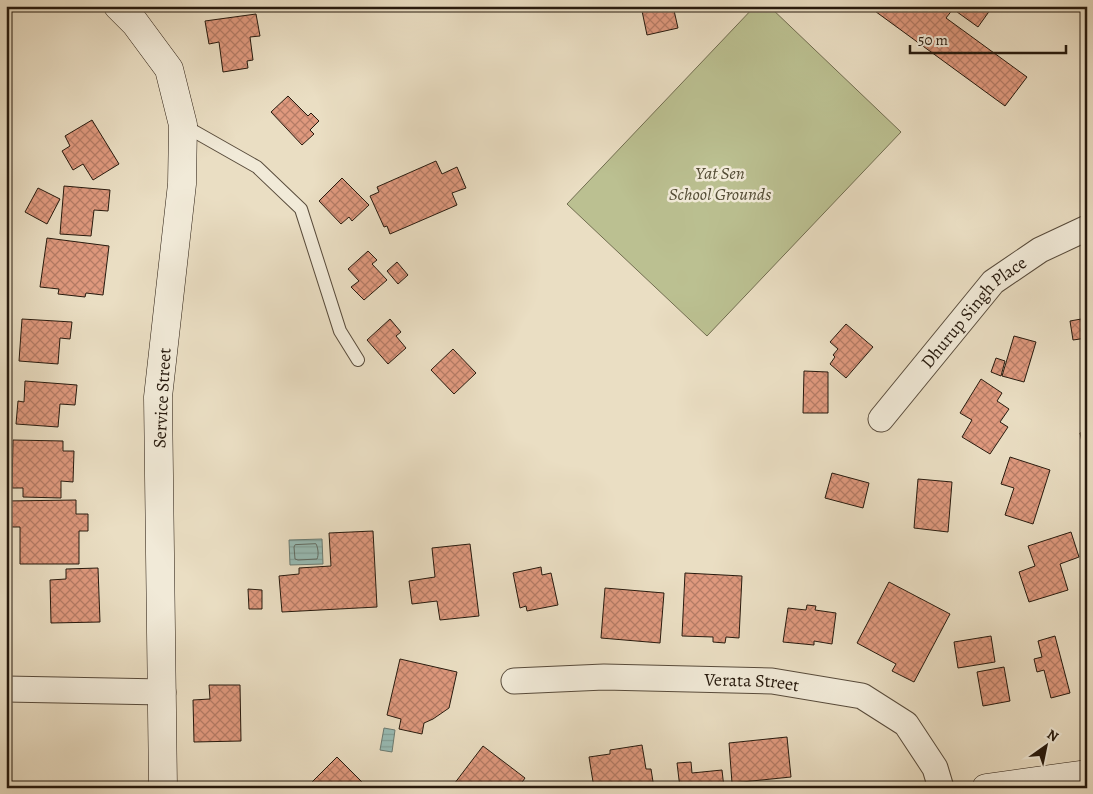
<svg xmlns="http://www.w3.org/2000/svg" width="1093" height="794" viewBox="0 0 1093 794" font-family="Alegreya,serif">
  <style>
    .park { fill: #bbc091; stroke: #716d50 }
    .water { fill: url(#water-rules); stroke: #6b7b72 }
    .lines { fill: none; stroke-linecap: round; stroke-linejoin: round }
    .shore { stroke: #606b62; stroke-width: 1 }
    .building { fill: url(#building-cross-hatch); stroke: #271a0e }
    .service-casing { stroke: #584b3b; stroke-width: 14 }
    .minor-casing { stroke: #584b3b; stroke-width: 27 }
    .secondary-casing { stroke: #271a0e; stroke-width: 29 }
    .service { stroke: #f1ead8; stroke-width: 12 }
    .minor { stroke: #f1ead8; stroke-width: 25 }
    .secondary { stroke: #f1ead8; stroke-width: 28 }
    .labels { text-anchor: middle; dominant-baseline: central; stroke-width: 5; stroke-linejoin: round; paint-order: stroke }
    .park-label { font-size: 18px; font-style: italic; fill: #534c35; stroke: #f1ead8 }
    .street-label { font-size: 18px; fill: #271a0e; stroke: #f1ead8 }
  </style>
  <defs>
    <pattern id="water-rules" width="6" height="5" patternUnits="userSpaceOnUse" patternTransform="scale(1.25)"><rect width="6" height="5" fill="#98bcb5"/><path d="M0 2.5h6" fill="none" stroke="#83a19a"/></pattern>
    <pattern id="building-cross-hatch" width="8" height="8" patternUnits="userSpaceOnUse" patternTransform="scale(1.25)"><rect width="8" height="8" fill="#df997e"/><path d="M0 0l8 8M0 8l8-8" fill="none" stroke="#b57c66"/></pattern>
  </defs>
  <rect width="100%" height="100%" fill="#eadec3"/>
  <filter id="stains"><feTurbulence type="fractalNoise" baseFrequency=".004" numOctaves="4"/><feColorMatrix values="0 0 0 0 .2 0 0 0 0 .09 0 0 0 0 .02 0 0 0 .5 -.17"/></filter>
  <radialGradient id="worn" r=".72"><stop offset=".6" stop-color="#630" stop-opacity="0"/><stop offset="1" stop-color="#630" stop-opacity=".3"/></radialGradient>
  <!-- park -->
  <path class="park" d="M 755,6 L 769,6 L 901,132 L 707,336 L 567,204 Z"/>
  <!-- water -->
  <path class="water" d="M 322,539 L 323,564 L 290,565 L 289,540 Z
    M 384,728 L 395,730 L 392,752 L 380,750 Z"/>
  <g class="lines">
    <!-- shore -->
    <path class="shore" d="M 316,544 C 318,547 319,555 317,559 L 298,560 L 295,559 L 294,547 L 295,545 Z"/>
  </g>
  <!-- building -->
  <path class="building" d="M 641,6 L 673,6 L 678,28 L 647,35 Z
    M 868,6 L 927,6 L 928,7 L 929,6 L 993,6 L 978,27 L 953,9 L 946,18 L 1027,77 L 1005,106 Z
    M 256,14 L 260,36 L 250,37 L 253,60 L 247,61 L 248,68 L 223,72 L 219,42 L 209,44 L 205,21 Z
    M 6,20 L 10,21 L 9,44 L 6,43 Z
    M 288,96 L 308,116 L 311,113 L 319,121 L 310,130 L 314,134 L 302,145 L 271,112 Z
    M 92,120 L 119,164 L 93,180 L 83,164 L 73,170 L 62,151 L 70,146 L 65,136 Z
    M 436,161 L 442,174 L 457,167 L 466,188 L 452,193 L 457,205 L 390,234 L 387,226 L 384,227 L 370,196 L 379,192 L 377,187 Z
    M 342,178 L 369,205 L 352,221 L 349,217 L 341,224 L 319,201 Z
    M 64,186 L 110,190 L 108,211 L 94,210 L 91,236 L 60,234 Z
    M 38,188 L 60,199 L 47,224 L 25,212 Z
    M 47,238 L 109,246 L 103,295 L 86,293 L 85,297 L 58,294 L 59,289 L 40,287 Z
    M 368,251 L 377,260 L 372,264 L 387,280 L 364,300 L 351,287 L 359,281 L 348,269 Z
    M 397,262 L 408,275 L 398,284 L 387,271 Z
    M 1087,318 L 1087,338 L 1073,340 L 1070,321 Z
    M 22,319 L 72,322 L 70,339 L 60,338 L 58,364 L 19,361 Z
    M 390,319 L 401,332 L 396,336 L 406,348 L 388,364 L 367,340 Z
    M 846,324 L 873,347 L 846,378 L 830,364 L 835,357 L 833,355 L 838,349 L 830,342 Z
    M 1014,336 L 1036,342 L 1024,382 L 1002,376 Z
    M 453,349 L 476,373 L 454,394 L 431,370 Z
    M 996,358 L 1005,361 L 1001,376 L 991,372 Z
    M 804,371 L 828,372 L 828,413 L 803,413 Z
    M 981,379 L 1002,393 L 997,401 L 1009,409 L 1000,422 L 1008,427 L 990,454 L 962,437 L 972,420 L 960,413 Z
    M 25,381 L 77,385 L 75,405 L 60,404 L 58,427 L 16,424 L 18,401 L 24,402 Z
    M 1087,406 L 1087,431 L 1086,431 L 1082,407 Z
    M 1087,431 L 1087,450 L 1084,451 L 1080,433 Z
    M 13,440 L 63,441 L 63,451 L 74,451 L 73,482 L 61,481 L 61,498 L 23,497 L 23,488 L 12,488 Z
    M 1010,457 L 1050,470 L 1033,524 L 1005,515 L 1014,488 L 1001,484 Z
    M 832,473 L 869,483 L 863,508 L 825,498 Z
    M 918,479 L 952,482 L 948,532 L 914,528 Z
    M 76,500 L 76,514 L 88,514 L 88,531 L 79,531 L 79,564 L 20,564 L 20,527 L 6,527 L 6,501 Z
    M 373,531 L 377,607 L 282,612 L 279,576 L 299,574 L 299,568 L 331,566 L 329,533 Z
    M 1071,532 L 1079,557 L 1060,564 L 1068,590 L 1029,602 L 1019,572 L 1035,566 L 1028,546 Z
    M 470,544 L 479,616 L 440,620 L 437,601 L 412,604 L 409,581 L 435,577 L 432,548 Z
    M 541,567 L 542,575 L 551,573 L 558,605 L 527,611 L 526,606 L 520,608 L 513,573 Z
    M 98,568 L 100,622 L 51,623 L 50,580 L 66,579 L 66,569 Z
    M 685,573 L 742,576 L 739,638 L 726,637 L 725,643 L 713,642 L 713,637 L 682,636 Z
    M 889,582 L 950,614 L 914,682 L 892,671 L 896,664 L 857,643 Z
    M 605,588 L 664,593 L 660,643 L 601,638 Z
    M 248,589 L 262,590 L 262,609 L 249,609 Z
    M 807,605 L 816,606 L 815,610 L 836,613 L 832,644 L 814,641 L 814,645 L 783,642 L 788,608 L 806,610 Z
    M 991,636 L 995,662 L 958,668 L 954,642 Z
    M 1055,636 L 1070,693 L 1051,698 L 1044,670 L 1037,672 L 1034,659 L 1042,657 L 1038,641 Z
    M 400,659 L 457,672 L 449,708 L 433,719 L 424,723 L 422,734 L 399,729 L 401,719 L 387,715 Z
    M 1004,667 L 1010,701 L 983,706 L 977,672 Z
    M 209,685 L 240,685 L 241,741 L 194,742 L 193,700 L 210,699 Z
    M 787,737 L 791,777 L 732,783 L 729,743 Z
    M 642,745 L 646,769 L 651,769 L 654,788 L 594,788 L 589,757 L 610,754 L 610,750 Z
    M 483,746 L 525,778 L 518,788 L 451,788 Z
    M 337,757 L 362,782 L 356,788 L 306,788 Z
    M 691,762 L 692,773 L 722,770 L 724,788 L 680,788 L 677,763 Z"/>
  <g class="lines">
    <defs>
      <path id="service" d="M 183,125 L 257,167 L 301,209 L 340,331 L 358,360"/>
      <g id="minor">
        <path id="s1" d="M 881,419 L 993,282 L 1040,250 L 1087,228"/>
        <path id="s2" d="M 514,681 L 604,677 L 772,681 L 862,696 L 906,724 L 935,768 L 941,788"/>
        <path d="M 6,689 L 163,692"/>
      </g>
      <path id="secondary" d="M 118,6 L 135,23 L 169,69 L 183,125 L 182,184 L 158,397 L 163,788
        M 986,788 L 1087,774"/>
    </defs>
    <!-- service casing -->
    <use href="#service" class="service-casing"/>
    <!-- minor casing -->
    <use href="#minor" class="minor-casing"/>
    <!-- secondary casing -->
    <use href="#secondary" class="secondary-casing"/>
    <!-- service -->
    <use href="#service" class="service"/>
    <!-- minor -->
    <use href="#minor" class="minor"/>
    <!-- secondary -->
    <use href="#secondary" class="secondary"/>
  </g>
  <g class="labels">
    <!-- park labels -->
    <g class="park-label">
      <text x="720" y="173">Yat Sen<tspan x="720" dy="21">School Grounds</tspan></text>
    </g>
    <!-- street labels -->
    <g class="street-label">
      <text stroke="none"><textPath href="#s1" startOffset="142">Dhurup Singh Place</textPath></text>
      <text transform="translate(162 398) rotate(-87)">Service Street</text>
      <text stroke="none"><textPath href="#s2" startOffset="238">Verata Street</textPath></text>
    </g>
  </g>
  <!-- margin -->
  <rect width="1093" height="794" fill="none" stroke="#eadec3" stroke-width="25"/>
  <rect x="8" y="8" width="1078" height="779" fill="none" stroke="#271a0e" stroke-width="2.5"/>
  <rect x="12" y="12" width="1068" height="769" fill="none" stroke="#271a0e"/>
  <!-- north arrow -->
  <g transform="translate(1046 746) rotate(33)" stroke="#f1ead8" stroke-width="4" paint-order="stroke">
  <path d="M0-4L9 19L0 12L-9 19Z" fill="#271a0e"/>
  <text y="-8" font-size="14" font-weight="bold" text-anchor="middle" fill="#271a0e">N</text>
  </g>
  <!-- scale -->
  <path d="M910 45v8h156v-8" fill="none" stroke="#271a0e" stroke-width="2.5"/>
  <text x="918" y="45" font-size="15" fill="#271a0e" stroke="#f1ead8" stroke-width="4" paint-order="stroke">50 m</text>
  <rect width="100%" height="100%" filter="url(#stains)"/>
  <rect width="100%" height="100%" fill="url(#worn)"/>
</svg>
